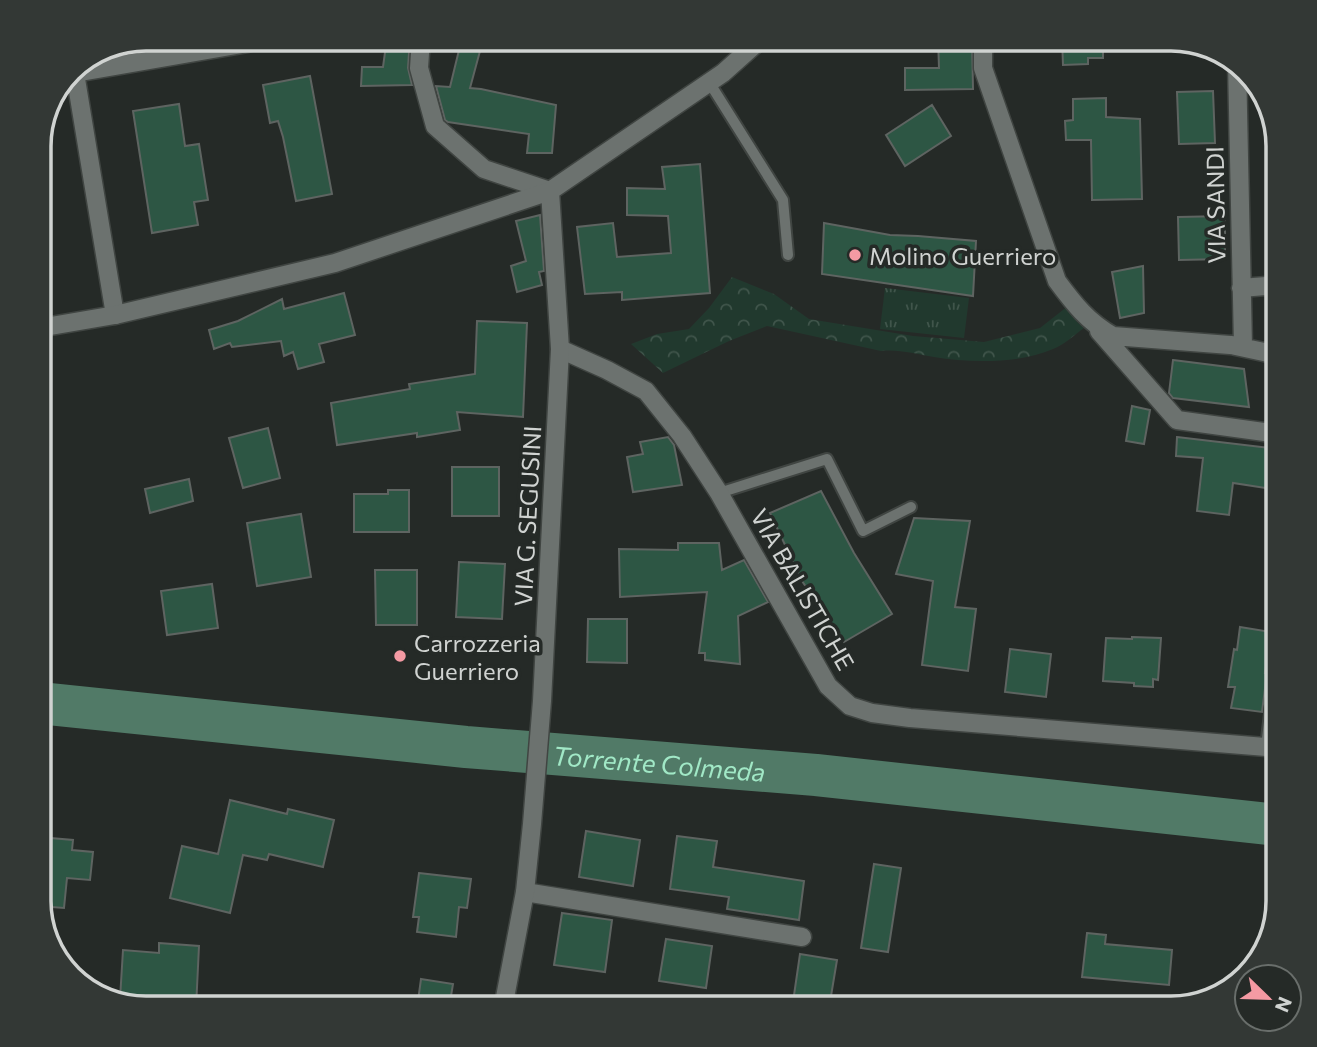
<svg xmlns="http://www.w3.org/2000/svg" width="1317" height="1047" viewBox="0 0 1317 1047" font-family="Commissioner,sans-serif">
  <style>
    .grass { fill: url(#grass-tufts) }
    .forest { fill: url(#forest-crowns) }
    .lines { fill: none; stroke-linecap: round; stroke-linejoin: round }
    .river { stroke: #517a67; stroke-width: 42 }
    .building { fill: #2d5644; stroke: #5e6461; stroke-width: 2 }
    .service-casing { stroke: #404542; stroke-width: 14 }
    .minor-casing { stroke: #404542; stroke-width: 21 }
    .tertiary-casing { stroke: #404542; stroke-width: 21 }
    .service { stroke: #6c726f; stroke-width: 10 }
    .minor { stroke: #6c726f; stroke-width: 18 }
    .tertiary { stroke: #6c726f; stroke-width: 18 }
    .poi-dot { fill: #f49aa3; stroke: #252a27; stroke-width: 2.5 }
    .labels { text-anchor: middle; dominant-baseline: central; stroke-width: 7; stroke-linejoin: round; paint-order: stroke }
    .street-label { font-size: 24px; fill: #d0d3d1; stroke: #252a27 }
    .poi-label { font-size: 24px; fill: #d0d3d1; stroke: #252a27; text-anchor: start }
    .water-label { font-size: 26px; font-style: italic; fill: #a1e8c6; stroke: #252a27 }
    .rim { fill: none; stroke: #d0d3d1; stroke-width: 3.5 }
  </style>
  <defs>
    <pattern id="grass-tufts" width="24" height="20" patternUnits="userSpaceOnUse" patternTransform="scale(1.75)"><rect width="24" height="20" fill="#21392e"/><path d="M3 7l-1-3M5 7V3M7 7l1-3M15 17l-1-3M17 17v-4M19 17l1-3" fill="none" stroke="#40554b"/></pattern>
    <pattern id="forest-crowns" width="20" height="18" patternUnits="userSpaceOnUse" patternTransform="scale(1.75)"><rect width="20" height="18" fill="#21392e"/><path d="M2 6a3 3 0 1 1 6 0M12 15a3 3 0 1 1 6 0" fill="none" stroke="#40554b"/></pattern>
  </defs>
  <rect width="100%" height="100%" fill="#252a27"/>
  <!-- grass -->
  <path class="grass" d="M 885,288 L 969,298 L 964,338 L 880,329 Z"/>
  <!-- forest -->
  <path class="forest" d="M 732,277 L 774,294 L 809,319 L 913,336 L 984,342 L 1040,328 L 1068,306 L 1077,322 L 1084,328 C 1074,335 1064,345 1053,349 C 1019,364 970,363 934,357 C 916,354 899,349 881,351 L 767,326 L 729,341 L 663,373 L 631,344 L 657,334 L 689,329 L 709,308 Z"/>
  <g class="lines">
    <!-- river -->
    <path class="river" id="s1" d="M 39,703 L 466,747 L 816,775 L 1278,825"/>
  </g>
  <!-- building -->
  <path class="building" d="M 387,38 L 410,38 L 408,68 L 412,85 L 361,86 L 362,67 L 383,67 Z
    M 938,38 L 972,38 L 973,89 L 905,90 L 905,68 L 939,68 Z
    M 1062,38 L 1103,38 L 1103,58 L 1088,58 L 1088,64 L 1063,65 Z
    M 460,46 L 480,51 L 470,88 L 481,89 L 556,105 L 552,153 L 527,153 L 529,134 L 448,122 L 445,120 L 436,86 L 450,87 Z
    M 310,76 L 332,194 L 296,201 L 283,137 L 278,121 L 270,123 L 263,85 Z
    M 1213,91 L 1215,143 L 1179,144 L 1177,92 Z
    M 1106,98 L 1106,117 L 1140,119 L 1142,199 L 1092,200 L 1091,140 L 1066,140 L 1065,121 L 1073,120 L 1073,99 Z
    M 179,104 L 185,146 L 199,144 L 208,200 L 194,202 L 198,225 L 152,233 L 133,111 Z
    M 932,105 L 951,136 L 905,166 L 886,135 Z
    M 700,164 L 710,293 L 622,300 L 622,292 L 585,294 L 577,227 L 613,223 L 617,257 L 671,253 L 668,216 L 627,215 L 627,188 L 665,189 L 662,167 Z
    M 540,215 L 544,271 L 539,272 L 542,285 L 517,292 L 511,266 L 526,261 L 516,221 Z
    M 1225,216 L 1225,259 L 1179,260 L 1178,217 Z
    M 824,223 L 890,235 L 918,236 L 976,241 L 973,296 L 822,274 Z
    M 1143,266 L 1144,313 L 1120,318 L 1112,272 Z
    M 344,293 L 355,335 L 319,344 L 324,362 L 298,369 L 293,352 L 284,356 L 281,341 L 232,347 L 230,343 L 214,349 L 209,330 L 238,321 L 282,299 L 284,309 Z
    M 477,321 L 527,323 L 523,417 L 457,412 L 460,430 L 417,437 L 417,433 L 337,445 L 331,403 L 410,389 L 409,384 L 475,374 Z
    M 1173,360 L 1244,369 L 1249,407 L 1173,398 L 1169,393 Z
    M 1132,406 L 1150,410 L 1144,444 L 1126,441 Z
    M 268,428 L 280,478 L 243,488 L 229,438 Z
    M 668,437 L 674,445 L 682,485 L 633,492 L 627,457 L 643,454 L 640,442 Z
    M 1177,437 L 1278,449 L 1278,490 L 1233,483 L 1229,515 L 1197,511 L 1203,458 L 1176,456 Z
    M 452,467 L 499,467 L 499,516 L 452,516 Z
    M 189,479 L 193,501 L 150,513 L 145,489 Z
    M 388,490 L 409,490 L 409,532 L 354,532 L 354,494 L 388,494 Z
    M 821,491 L 854,553 L 892,614 L 844,642 L 802,581 L 770,513 Z
    M 301,514 L 311,577 L 257,586 L 247,523 Z
    M 914,518 L 970,521 L 955,607 L 976,609 L 968,671 L 922,665 L 933,581 L 896,574 Z
    M 678,543 L 719,543 L 722,570 L 744,560 L 768,602 L 738,616 L 740,664 L 705,660 L 705,653 L 699,653 L 707,592 L 620,597 L 619,549 L 678,550 Z
    M 459,562 L 505,564 L 502,619 L 456,617 Z
    M 375,570 L 417,570 L 417,625 L 376,625 Z
    M 212,584 L 218,628 L 167,635 L 161,591 Z
    M 588,619 L 627,619 L 627,663 L 587,662 Z
    M 1240,627 L 1271,632 L 1265,673 L 1267,673 L 1262,712 L 1231,708 L 1235,687 L 1228,687 L 1234,649 L 1237,650 Z
    M 1132,637 L 1161,638 L 1158,680 L 1153,679 L 1153,687 L 1134,686 L 1134,683 L 1103,681 L 1106,638 L 1132,639 Z
    M 1010,649 L 1051,654 L 1046,697 L 1005,692 Z
    M 230,800 L 287,814 L 288,809 L 334,820 L 323,867 L 269,854 L 267,860 L 243,855 L 230,913 L 170,898 L 182,846 L 218,854 Z
    M 586,831 L 640,840 L 633,886 L 579,877 Z
    M 677,836 L 717,841 L 713,867 L 804,881 L 799,920 L 727,909 L 729,897 L 670,889 Z
    M 39,837 L 73,840 L 72,850 L 93,852 L 90,880 L 67,878 L 64,908 L 39,906 Z
    M 874,864 L 901,868 L 888,952 L 861,948 Z
    M 419,873 L 471,879 L 467,908 L 459,907 L 456,937 L 417,932 L 419,917 L 413,917 Z
    M 562,913 L 612,920 L 605,972 L 554,965 Z
    M 1087,933 L 1106,935 L 1105,944 L 1172,950 L 1169,985 L 1082,977 Z
    M 666,939 L 712,946 L 706,988 L 659,981 Z
    M 159,943 L 199,946 L 196,1008 L 162,1008 L 162,1006 L 133,1004 L 120,999 L 123,950 L 159,953 Z
    M 800,954 L 837,960 L 829,1008 L 793,1002 Z
    M 421,979 L 453,984 L 449,1008 L 417,1008 Z"/>
  <g class="lines">
    <defs>
      <path id="service" d="M 709,82 L 783,200 L 788,255
        M 719,493 L 827,459 L 863,531 L 911,507
        M 1266,747 L 1278,646"/>
      <path id="minor" d="M 421,39 L 419,68 L 435,126 L 484,169 L 550,191
        M 983,39 L 983,68 L 1057,281 C 1074,304 1088,322 1113,336 L 1243,346 L 1237,63
        M 74,67 L 115,315
        M 75,73 L 248,43 L 247,39
        M 1241,288 L 1278,285
        M 1099,331 L 1177,420 L 1272,433
        M 1231,345 L 1278,355
        M 560,349 L 607,370 L 646,391 L 682,436 L 719,493 L 828,686 L 850,706 L 872,713 L 910,718 L 1278,748
        M 525,892 L 802,937"/>
      <path id="tertiary" d="M 39,328 L 115,315 L 335,263 L 550,191 L 723,73 L 761,39
        M 503,1008 L 525,892 L 532,824 L 542,701 L 560,349 L 550,191"/>
    </defs>
    <!-- service casing -->
    <use href="#service" class="service-casing"/>
    <!-- minor casing -->
    <use href="#minor" class="minor-casing"/>
    <!-- tertiary casing -->
    <use href="#tertiary" class="tertiary-casing"/>
    <!-- service -->
    <use href="#service" class="service"/>
    <!-- minor -->
    <use href="#minor" class="minor"/>
    <!-- tertiary -->
    <use href="#tertiary" class="tertiary"/>
  </g>
  <!-- markers -->
  <g class="poi-dot">
    <circle cx="855" cy="255" r="7"/>
    <circle cx="400" cy="656" r="7"/>
  </g>
  <g class="labels">
    <!-- street labels -->
    <g class="street-label">
      <text transform="translate(1215 205) rotate(-91)">VIA SANDI</text>
      <text transform="translate(527 516) rotate(-87)">VIA G. SEGUSINI</text>
      <text transform="translate(803 589) rotate(60)">VIA BALISTICHE</text>
    </g>
    <!-- poi labels -->
    <g class="poi-label">
      <text x="869" y="255">Molino Guerriero</text>
      <text x="414" y="642">Carrozzeria<tspan x="414" dy="28">Guerriero</tspan></text>
    </g>
    <!-- water labels -->
    <g class="water-label">
      <text stroke="none"><textPath href="#s1" startOffset="623">Torrente Colmeda</textPath></text>
    </g>
  </g>
  <!-- crop -->
  <path d="M0 0H1317V1047H0ZM146 51H1171A95 95 0 0 1 1266 146V901A95 95 0 0 1 1171 996H146A95 95 0 0 1 51 901V146A95 95 0 0 1 146 51Z" fill="#333835" fill-rule="evenodd"/>
  <path class="rim" d="M146 51H1171A95 95 0 0 1 1266 146V901A95 95 0 0 1 1171 996H146A95 95 0 0 1 51 901V146A95 95 0 0 1 146 51Z"/>
  <!-- north arrow -->
  <g transform="translate(1268 998) rotate(113)"><circle r="33" fill="#252a27" stroke="#696e6b" stroke-width="2"/>
  <path d="M0-5L12 26L0 18L-12 26Z" fill="#f49aa3"/>
  <text y="-10" font-size="19" font-weight="bold" text-anchor="middle" fill="#d0d3d1">N</text>
  </g>
</svg>
